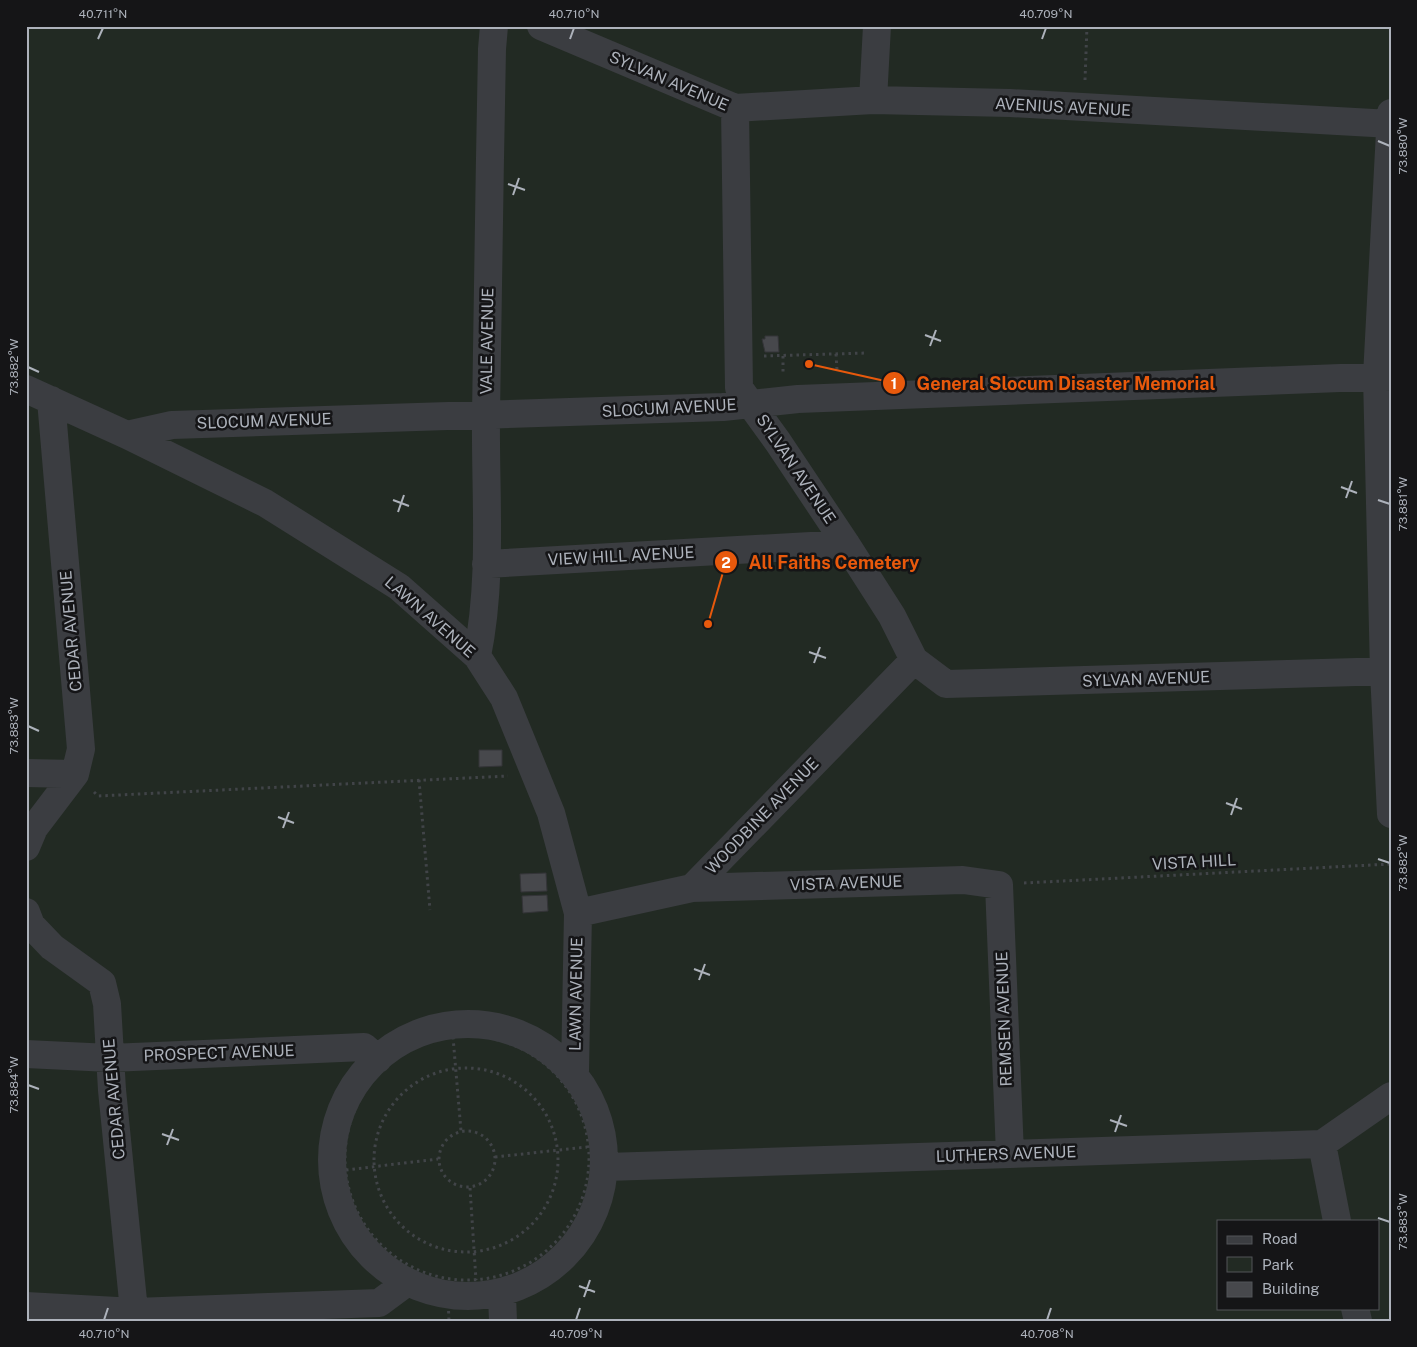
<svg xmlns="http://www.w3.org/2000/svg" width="1417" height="1347" viewBox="0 0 1417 1347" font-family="'Public Sans',sans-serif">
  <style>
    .green { fill: #222a23; fill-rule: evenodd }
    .building { fill: #47484c; stroke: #343438 }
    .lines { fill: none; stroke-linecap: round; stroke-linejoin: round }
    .path { stroke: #414448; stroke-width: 3; stroke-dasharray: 2.5 4; stroke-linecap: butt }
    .minor { stroke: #3b3d41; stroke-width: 28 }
    .ticks { fill: none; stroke: #adb2bb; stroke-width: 2 }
    .labels { text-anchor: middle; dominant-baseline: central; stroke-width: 5; stroke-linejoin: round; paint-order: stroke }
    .street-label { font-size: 16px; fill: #adb2bb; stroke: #151517 }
    .leader { fill: none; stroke: #e8590c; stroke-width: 2 }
    .callout-dot { fill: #e8590c; stroke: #151517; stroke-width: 2 }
    .mark-label { font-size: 15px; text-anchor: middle; font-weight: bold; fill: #fff }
    .callout-label { font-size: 18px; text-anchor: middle; font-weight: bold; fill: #e8590c; stroke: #151517; stroke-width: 5; stroke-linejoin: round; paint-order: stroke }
    .neatline { fill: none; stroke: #adb2bb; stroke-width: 2 }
    .ticks-label { font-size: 12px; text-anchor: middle; fill: #adb2bb }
  </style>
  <rect width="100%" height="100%" fill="#1a1a1c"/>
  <!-- green -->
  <path class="green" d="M 26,26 L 1391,26 L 1391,1321 L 26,1321 ZM 1218,1221 L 1378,1221 L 1378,1308 L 1218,1308 Z"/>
  <!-- building -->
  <path class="building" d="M 765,336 L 778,336 L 779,352 L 765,352 L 762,339 L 765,339 Z
    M 479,750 L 502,750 L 502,766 L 479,767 Z
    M 546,873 L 547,891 L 521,892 L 520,874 Z
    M 547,895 L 548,911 L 523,913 L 522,896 Z"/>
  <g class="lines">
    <!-- path -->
    <path class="path" d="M 1085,80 L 1087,26
      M 836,354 L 837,370
      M 764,356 L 866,353
      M 783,356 L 783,375
      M 419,780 L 430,910
      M 94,792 L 98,796 L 508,776
      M 1024,883 L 1391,864
      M345 1158a122 122 0 1 1 244 0a122 122 0 1 1-244 0Z
      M 453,1037 L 461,1131
      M374 1160a92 92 0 1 1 184 0a92 92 0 1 1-184 0Z
      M439 1159a28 28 0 1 1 56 0a28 28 0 1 1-56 0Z
      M 495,1157 L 587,1147
      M 346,1170 L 438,1159
      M 470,1188 L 476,1280
      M 448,1298 L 449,1321"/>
    <!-- minor -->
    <path class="minor" d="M 541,26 L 735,108 L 739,388 L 778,442 L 846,544 L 892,616 L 914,660 L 946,684 L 1391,671
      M 873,100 L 877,26
      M 735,108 L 873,100 L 1010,103 L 1391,124
      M 1391,113 L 1377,376 L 1384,672 L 1391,814
      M 26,389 L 127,435 L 265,503 L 399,587 L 477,656 L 504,698 L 551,813 L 578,913 L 575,1071
      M 127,435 L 172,425 L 723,407 L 798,399 L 1391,376
      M 486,564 L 846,544
      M 477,656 C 493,578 485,494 486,415 C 487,293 490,171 492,49 L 494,26
      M 26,773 L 75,774
      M 26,847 L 34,828 L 75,774 L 81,749 L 51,400
      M 692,888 L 963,880 L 999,885 L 1010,1154
      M 26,912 L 31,925 L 52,947 L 102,983 L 107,1004 L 112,1090 L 135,1321
      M 578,913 L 692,888 L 914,660
      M332 1160a136 136 0 1 1 272 0a136 136 0 1 1-272 0Z
      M 26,1054 L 110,1058 L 364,1047 L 378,1059
      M 1322,1144 L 1337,1221
      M 606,1167 L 1322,1144 L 1391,1096
      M 502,1295 L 503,1321
      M 26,1306 L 135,1312 L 379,1303 L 406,1283
      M 1355,1308 L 1358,1321"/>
  </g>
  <!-- ticks -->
  <path class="ticks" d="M 98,39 L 103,28M 570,39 L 574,28M 1042,39 L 1046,28M 1378,141 L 1390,146M 508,184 L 525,190M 513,195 L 519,178M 925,335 L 941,341M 930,346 L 936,330M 28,367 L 39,372M 1341,487 L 1357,493M 1346,498 L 1352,481M 393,500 L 409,506M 1378,500 L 1390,504M 398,512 L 404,495M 809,652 L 826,658M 814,663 L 820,647M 28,726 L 39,731M 1226,803 L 1242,809M 1231,815 L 1237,798M 278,817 L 294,823M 283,828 L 289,812M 1378,859 L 1390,863M 694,969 L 710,975M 699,980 L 705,964M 28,1085 L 39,1089M 1110,1120 L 1127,1126M 1115,1132 L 1121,1115M 162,1134 L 179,1140M 167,1145 L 173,1129M 1378,1218 L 1390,1222M 579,1286 L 595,1292M 584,1297 L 590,1280M 104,1320 L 108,1308M 576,1320 L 580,1308M 1047,1320 L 1051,1308"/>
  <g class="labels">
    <!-- street labels -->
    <g class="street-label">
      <text transform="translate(669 81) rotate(23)">SYLVAN AVENUE</text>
      <text transform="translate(1063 107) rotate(3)">AVENIUS AVENUE</text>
      <text transform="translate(487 341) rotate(-89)">VALE AVENUE</text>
      <text transform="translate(669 408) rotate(-3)">SLOCUM AVENUE</text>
      <text transform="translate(264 421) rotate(-2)">SLOCUM AVENUE</text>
      <text transform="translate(796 469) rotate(56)">SYLVAN AVENUE</text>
      <text transform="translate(621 556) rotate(-3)">VIEW HILL AVENUE</text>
      <text transform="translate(430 617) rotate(41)">LAWN AVENUE</text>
      <text transform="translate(71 631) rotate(-95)">CEDAR AVENUE</text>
      <text transform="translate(1146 679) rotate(-2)">SYLVAN AVENUE</text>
      <text transform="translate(762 816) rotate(-46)">WOODBINE AVENUE</text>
      <text transform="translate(1194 862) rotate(-3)">VISTA HILL</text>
      <text transform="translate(846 883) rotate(-2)">VISTA AVENUE</text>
      <text transform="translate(576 994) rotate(-89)">LAWN AVENUE</text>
      <text transform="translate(1004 1019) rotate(-92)">REMSEN AVENUE</text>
      <text transform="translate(219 1053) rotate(-2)">PROSPECT AVENUE</text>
      <text transform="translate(114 1099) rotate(-95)">CEDAR AVENUE</text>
      <text transform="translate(1006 1154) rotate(-2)">LUTHERS AVENUE</text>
    </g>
  </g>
  <!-- callouts -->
  <path class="leader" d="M809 364L894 383M708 624L726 562"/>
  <g class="callout-dot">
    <circle cx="809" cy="364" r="5"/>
    <circle cx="708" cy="624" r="5"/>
    <circle cx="894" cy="383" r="12"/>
    <circle cx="726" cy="562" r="12"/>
  </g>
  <g class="mark-label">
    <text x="894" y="389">1</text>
    <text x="726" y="568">2</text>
  </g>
  <g class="callout-label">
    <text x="1066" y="390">General Slocum Disaster Memorial</text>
    <text x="834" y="569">All Faiths Cemetery</text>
  </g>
  <!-- border -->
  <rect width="1417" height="1347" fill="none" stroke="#151517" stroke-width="55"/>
  <!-- legend -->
  <rect x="1217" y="1220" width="162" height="90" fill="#151517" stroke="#525459"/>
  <rect x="1227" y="1236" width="25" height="8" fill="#3b3d41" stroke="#525459"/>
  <text x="1262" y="1244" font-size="15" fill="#adb2bb">Road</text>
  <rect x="1227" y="1257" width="25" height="15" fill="#222a23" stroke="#525459"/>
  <text x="1262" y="1270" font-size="15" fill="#adb2bb">Park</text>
  <rect x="1227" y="1282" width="25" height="15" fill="#47484c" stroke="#525459"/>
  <text x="1262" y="1294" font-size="15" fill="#adb2bb">Building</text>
  <rect x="28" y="28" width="1362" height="1292" class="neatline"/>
  <g class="ticks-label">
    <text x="103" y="18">40.711°N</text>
    <text x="574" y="18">40.710°N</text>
    <text x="1046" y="18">40.709°N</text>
    <text transform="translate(1403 146) rotate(-90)" y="4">73.880°W</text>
    <text transform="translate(14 367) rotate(-90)" y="4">73.882°W</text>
    <text transform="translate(1403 504) rotate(-90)" y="4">73.881°W</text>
    <text transform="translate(14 726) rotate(-90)" y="4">73.883°W</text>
    <text transform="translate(1403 863) rotate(-90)" y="4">73.882°W</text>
    <text transform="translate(14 1085) rotate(-90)" y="4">73.884°W</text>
    <text transform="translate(1403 1222) rotate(-90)" y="4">73.883°W</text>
    <text x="104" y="1338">40.710°N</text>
    <text x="576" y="1338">40.709°N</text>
    <text x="1047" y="1338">40.708°N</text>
  </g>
</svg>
